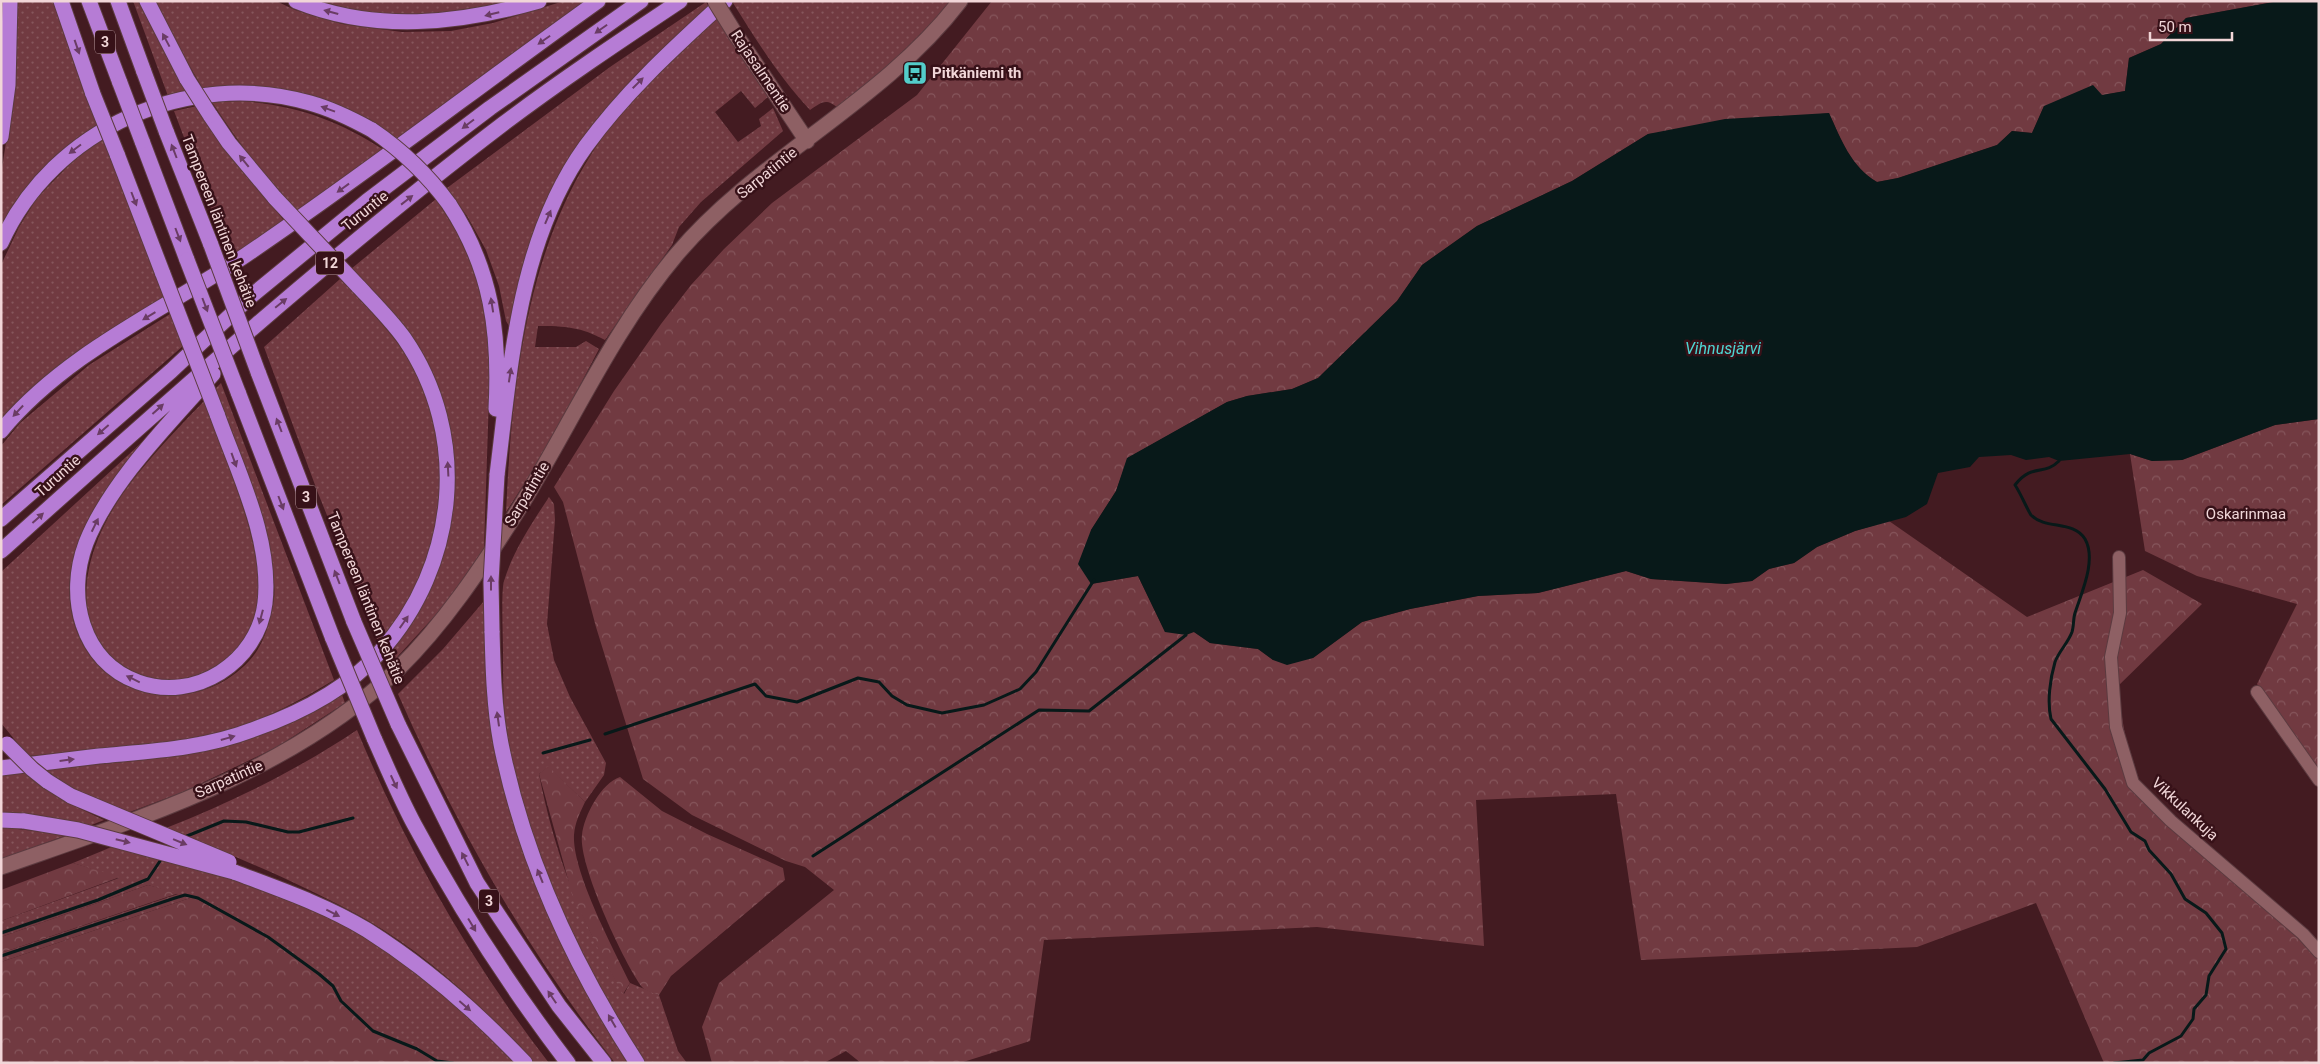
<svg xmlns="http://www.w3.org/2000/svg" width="2320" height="1064" viewBox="0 0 2320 1064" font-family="Roboto,sans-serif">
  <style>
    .grass { fill: url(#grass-dots) }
    .forest { fill: url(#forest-crowns) }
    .water { fill: #081919 }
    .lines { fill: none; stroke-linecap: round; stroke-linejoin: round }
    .stream { stroke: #081919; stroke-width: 3 }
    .street-casing { stroke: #5c3b40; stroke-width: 14 }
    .secondary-casing { stroke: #5c3b40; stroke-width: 17 }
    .highway-casing { stroke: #5c3b40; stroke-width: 17 }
    .street { stroke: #8e6064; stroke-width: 12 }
    .secondary { stroke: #8e6064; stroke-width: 15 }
    .highway { stroke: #b67cd5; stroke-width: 15 }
    .secondary-bridge-casing { stroke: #5c3b40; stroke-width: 17; stroke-linecap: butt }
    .highway-bridge-casing { stroke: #5c3b40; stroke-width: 17; stroke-linecap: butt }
    .secondary-bridge { stroke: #8e6064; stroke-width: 15 }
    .highway-bridge { stroke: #b67cd5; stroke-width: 15 }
    .oneway { fill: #6a3c64 }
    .labels { text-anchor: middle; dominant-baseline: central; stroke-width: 5; stroke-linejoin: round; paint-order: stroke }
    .shield { fill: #371118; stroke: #b99b9e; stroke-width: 1 }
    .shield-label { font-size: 14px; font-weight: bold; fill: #f1d6d8 }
    .street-label { font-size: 15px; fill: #f1d6d8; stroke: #371118 }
    .poi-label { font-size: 15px; font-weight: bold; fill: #f1d6d8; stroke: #371118; text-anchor: start }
    .park-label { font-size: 15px; fill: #f1d7d9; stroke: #371118 }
    .water-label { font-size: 16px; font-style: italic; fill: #4dd6d3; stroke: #371118 }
  </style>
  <defs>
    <pattern id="grass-dots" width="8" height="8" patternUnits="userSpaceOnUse" patternTransform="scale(1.25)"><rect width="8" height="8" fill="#713a41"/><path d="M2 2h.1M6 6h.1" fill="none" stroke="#86565c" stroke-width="1.8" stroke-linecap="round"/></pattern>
    <pattern id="forest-crowns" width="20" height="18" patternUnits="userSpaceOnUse" patternTransform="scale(1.25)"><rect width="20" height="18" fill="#713a41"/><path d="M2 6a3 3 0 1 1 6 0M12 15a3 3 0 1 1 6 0" fill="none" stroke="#86565c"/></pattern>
  </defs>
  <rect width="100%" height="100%" fill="#431b21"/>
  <!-- grass -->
  <path class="grass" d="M 17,1 L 55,1 L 98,129 L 1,231 L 1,174 L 10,117 L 17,30 Z
    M 133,1 L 139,1 L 186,93 L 168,96 Z
    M 156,1 L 276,1 L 295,10 L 342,24 L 402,32 L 451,31 L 493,23 L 564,1 L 589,1 L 398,141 L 265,88 L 233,86 L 203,89 L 174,39 Z
    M 319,1 L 517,1 L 433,17 L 374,15 Z
    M 735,1 L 951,1 C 916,41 879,75 838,108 C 826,98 822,102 810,110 C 779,77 757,41 733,3 Z
    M 706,2 L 711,10 L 581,145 L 509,326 L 506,321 L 499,286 L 486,250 L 467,216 L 447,188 L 610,67 Z
    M 718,18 L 768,97 L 755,108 L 741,91 L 715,112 L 738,142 L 761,126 L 759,119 L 773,108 L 783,131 L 701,202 L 679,227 L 672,245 L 605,340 C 581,327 565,326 538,326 L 535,347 L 576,347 L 586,341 L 599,349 L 547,448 L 506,512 C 512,384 526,246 602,138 C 634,93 677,56 718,18 Z
    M 243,101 C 298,106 338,120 384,150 L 298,215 C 266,179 238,142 212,102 Z
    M 197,106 L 223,145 L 286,223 L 230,259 L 174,111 Z
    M 103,139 L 166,302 C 113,335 39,371 1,420 L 1,265 L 19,227 L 37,198 L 78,156 Z
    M 436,199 L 456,231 L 470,261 L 484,302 L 489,343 L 489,396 L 484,549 L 442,608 L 387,668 L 382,656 L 446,541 L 436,388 L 351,269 Z
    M 340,279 C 366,306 392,332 411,363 C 456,441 448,542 400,616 C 393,625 385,633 378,642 L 318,493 L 264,347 Z
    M 170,314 L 183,346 L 1,505 L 1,446 L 20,423 L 89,365 Z
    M 221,383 L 334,680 C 299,701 264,720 224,732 C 162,751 92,750 28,756 L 1,723 L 1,572 L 164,422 C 131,466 90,510 73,564 C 67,583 69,605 74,623 C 96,701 195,719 249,661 C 264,646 271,619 274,599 C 277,566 262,531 252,500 C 240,463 227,426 215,389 Z
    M 204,401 C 223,456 263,540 258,597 C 245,732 35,696 98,539 C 118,488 167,440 204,401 Z
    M 549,497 L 554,504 L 555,520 L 547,624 L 554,660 L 570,697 L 606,763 L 604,775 L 585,802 L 548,767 L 539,774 C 555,856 581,922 624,994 L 630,983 L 659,995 L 678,1051 L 687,1063 L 644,1063 C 579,959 520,844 505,721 C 503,697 503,673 503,649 C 503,635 501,591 504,581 C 513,551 532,523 549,497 Z
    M 484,601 L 487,685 L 548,912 L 577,976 L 627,1063 L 615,1063 C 526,949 456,826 398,694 L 443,649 Z
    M 341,692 L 345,703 L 277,747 L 183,792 L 127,813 L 80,794 L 43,769 C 118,762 196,760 268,732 C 294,722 318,707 341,692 Z
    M 357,730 C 406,848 470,961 549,1063 L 534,1063 C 486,1009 430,957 367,920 C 303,884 234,856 166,828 C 234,801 297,770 357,730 Z
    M 24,771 L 64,801 L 104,820 L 89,826 L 39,815 L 1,812 L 1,774 Z
    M 1,827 L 67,835 L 1,859 Z
    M 114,846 C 199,865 288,889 363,935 C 421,970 469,1017 518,1063 L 437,1061 L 417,1049 L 373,1031 L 341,1001 L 333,986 L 198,898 L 193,897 L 1,962 L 1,953 L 178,894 L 148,885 L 1,937 L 1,921 L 119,878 L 73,863 Z"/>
  <!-- forest -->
  <path class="forest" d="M 992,1 L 2279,1 L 2186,18 L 2161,44 L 2129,58 L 2125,91 L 2044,106 L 2032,133 L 2012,131 L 1997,145 L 1898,178 L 1877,182 C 1851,167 1841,139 1829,113 L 1648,134 L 1572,181 L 1477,226 L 1422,265 L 1397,301 L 1318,378 L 1292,389 L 1247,396 L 1227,402 L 1128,458 L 1116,491 L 1091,530 L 1091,584 L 1138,576 L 1165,632 L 1194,632 L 1210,643 L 1258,649 L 1273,660 L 1313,658 L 1362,622 L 1410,609 L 1478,596 L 1538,593 L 1626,571 L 1651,579 L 1726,584 L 1752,581 L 1769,569 L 1794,563 L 1817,547 L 1855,531 L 1889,521 L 2027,617 L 2143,570 L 2202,604 L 2117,687 L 2133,783 L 2300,937 L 2319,958 L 2319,1063 L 2104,1063 L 2036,903 L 1917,947 L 1641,960 L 1616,794 L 1476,800 L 1484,946 L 1317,927 L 1044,940 L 1030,1041 L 960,1063 L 861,1063 L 846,1051 L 824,1063 L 712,1063 L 702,1027 L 719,983 L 834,890 L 805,867 L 786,861 L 692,815 L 643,779 L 596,627 L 563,502 L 554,487 L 614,391 L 661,324 L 691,285 L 724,249 L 772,203 L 917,95 Z
    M 2319,419 L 2319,773 L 2257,684 L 2297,604 L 2197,576 L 2145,551 L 2130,454 L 2152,461 L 2182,460 L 2275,425 Z
    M 548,766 L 585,802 C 580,813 575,822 574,835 C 572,871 613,948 630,983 L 623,994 L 601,955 L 572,894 L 539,774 Z
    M 620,777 L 662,811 L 707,834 L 783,868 L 785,880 L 671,976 L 659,995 C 654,993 645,991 642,987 C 624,963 578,864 582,835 C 584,816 601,783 620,777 Z
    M 73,863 L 120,877 L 1,921 L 1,890 Z
    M 148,885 L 179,893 L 1,953 L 1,937 Z
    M 193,897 L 268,937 L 319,974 L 333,986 L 341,1001 L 373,1031 L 417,1049 L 437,1061 L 453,1063 L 1,1063 L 1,962 Z"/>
  <!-- water -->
  <path class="water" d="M 2279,1 L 2319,1 L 2319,419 L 2275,425 L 2182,460 L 2152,461 L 2130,454 L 2059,461 L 2049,457 L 2026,460 L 2011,455 L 1979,457 L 1970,467 L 1938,473 L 1927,504 L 1906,517 L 1855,531 L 1817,547 L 1794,563 L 1769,569 L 1752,581 L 1726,584 L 1651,579 L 1626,571 L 1538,593 L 1478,596 L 1410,609 L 1362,622 L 1313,658 L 1287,665 L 1273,660 L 1258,649 L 1210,643 L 1194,632 L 1186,635 L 1165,632 L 1138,576 L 1091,584 L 1078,564 L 1091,530 L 1116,491 L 1127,458 L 1227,402 L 1247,396 L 1292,389 L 1318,378 L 1397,301 L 1422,265 L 1477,226 L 1572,181 L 1648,134 L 1725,119 L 1829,113 C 1841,139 1851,167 1877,182 L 1898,178 L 1997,145 L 2012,131 L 2032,133 L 2044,106 L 2093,85 L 2102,95 L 2125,91 L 2129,58 L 2161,44 L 2186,18 Z"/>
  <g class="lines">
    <!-- stream -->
    <path class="stream" d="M 2059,461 C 2044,476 2032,463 2015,485 C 2020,492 2028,511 2031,515 C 2046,530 2073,520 2085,539 C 2097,560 2081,594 2075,613 C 2073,619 2074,626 2072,632 C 2068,643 2059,651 2055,662 C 2050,679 2047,702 2051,719 L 2105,789 L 2131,832 L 2145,841 L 2149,850 L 2171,874 L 2185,899 L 2206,913 L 2222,933 L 2226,949 L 2209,976 L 2206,995 L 2194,1009 L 2193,1019 L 2181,1036 L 2149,1053 L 2143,1060 L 2114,1063
      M 605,734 L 755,684 L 766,696 L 797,702 L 858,678 L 879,682 L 892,696 L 907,705 L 942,713 L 984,705 L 1020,689 L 1036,672 L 1094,580
      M 543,753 L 590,740
      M 182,838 L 224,821 L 246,822 L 288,832 L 299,832 L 353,818
      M 813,856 L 1039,710 L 1089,711 L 1186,635
      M 1,933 L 98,900 L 148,879 L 162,858
      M 1,956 L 175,898 L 185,895 L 198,898 L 268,937 L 319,974 L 333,986 L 341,1001 L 373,1031 L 417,1049 L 437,1061 L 453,1063"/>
    <defs>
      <path id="street" d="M 2119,557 L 2120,613 L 2111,657 L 2116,727 L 2133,783 L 2171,821 L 2303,934 L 2319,952
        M 2257,692 L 2319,780"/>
      <path id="secondary" d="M 736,35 L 807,141
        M 1,867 C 140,818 289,773 398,669 C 444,624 481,568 515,515 C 569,429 611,332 677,254 C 759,157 882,103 960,1"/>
      <path id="highway" d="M 61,1 L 93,94
        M 89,1 L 120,83
        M 118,1 L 144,72
        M 147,1 L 187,79
        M 296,1 C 375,33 459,24 539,1
        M 210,115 L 229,143 L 275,198
        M 166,131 L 211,245
        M 1,137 L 8,85 L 10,1
        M 142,141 L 187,260
        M 117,154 L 163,274
        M 449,204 C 492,269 500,333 496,409
        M 1,243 C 53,128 189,68 310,103 C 332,109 352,119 372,130
        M 258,372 L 354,622
        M 213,374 C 170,423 110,482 86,543 C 66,596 81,661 138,682 C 195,703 258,662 265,603 C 272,539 238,473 217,414
        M 238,392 L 333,639
        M 1,431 C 65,353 164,310 246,255 C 366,174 480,85 598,1
        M 497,475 C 511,364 518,240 586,146 C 626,91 675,47 725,1
        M 1,519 L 171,371 L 250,297 L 367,201 L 490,108 L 641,1
        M 1,551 C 165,404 328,257 503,124 C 560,81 620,41 680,1
        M 492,631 C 493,669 494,707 501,744 C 524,858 574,966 637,1063
        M 398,724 L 477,883 L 559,1006 L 604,1063
        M 374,738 C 387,767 399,796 414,824 C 459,908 510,987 568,1063
        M 1,768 C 34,764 66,760 99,756 C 151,751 202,749 252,730 C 298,714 347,689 380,652 C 458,566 471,435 404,338 C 391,320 374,303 358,286
        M 47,781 L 71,796
        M 1,820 L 24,821
        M 234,872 C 279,889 326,905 367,930 C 424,966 479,1014 525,1063"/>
    </defs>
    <!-- street casing -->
    <use href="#street" class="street-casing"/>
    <!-- secondary casing -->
    <use href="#secondary" class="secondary-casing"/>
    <!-- highway casing -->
    <use href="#highway" class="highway-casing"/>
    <!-- street -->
    <use href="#street" class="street"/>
    <!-- secondary -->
    <use href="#secondary" class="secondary"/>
    <!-- highway -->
    <use href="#highway" class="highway"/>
    <defs>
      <path id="secondary-bridge" d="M 715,1 L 736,35"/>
      <path id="highway-bridge" d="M 144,72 L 166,131
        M 187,79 L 210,115
        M 120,83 L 142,141
        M 93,94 L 117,154
        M 372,130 C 403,151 427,174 449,204
        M 275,198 L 358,286
        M 211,245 L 258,372
        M 187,260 L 238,392
        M 163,274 L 217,414
        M 354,622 L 398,724
        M 492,631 L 491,582 L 497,475
        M 333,639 L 374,738
        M 7,744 L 32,769 L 47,781
        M 71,796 L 229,862
        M 24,821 L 78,830 L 234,872"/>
    </defs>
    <!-- secondary-bridge casing -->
    <use href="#secondary-bridge" class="secondary-bridge-casing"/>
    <!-- highway-bridge casing -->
    <use href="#highway-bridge" class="highway-bridge-casing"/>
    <!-- secondary-bridge -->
    <use href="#secondary-bridge" class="secondary-bridge"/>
    <!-- highway-bridge -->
    <use href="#highway-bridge" class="highway-bridge"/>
  </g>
  <!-- one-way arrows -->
  <defs><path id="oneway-solid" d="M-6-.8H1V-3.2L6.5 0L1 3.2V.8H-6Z" transform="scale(1.25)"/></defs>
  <g class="oneway">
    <use href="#oneway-solid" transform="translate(331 12) rotate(-165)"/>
    <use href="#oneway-solid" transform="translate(492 14) rotate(166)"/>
    <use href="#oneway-solid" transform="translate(601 29) rotate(145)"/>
    <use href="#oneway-solid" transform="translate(166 40) rotate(-118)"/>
    <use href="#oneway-solid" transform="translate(544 40) rotate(145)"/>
    <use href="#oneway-solid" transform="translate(77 47) rotate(71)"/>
    <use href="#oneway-solid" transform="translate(638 83) rotate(-45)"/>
    <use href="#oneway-solid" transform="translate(328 109) rotate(-160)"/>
    <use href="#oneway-solid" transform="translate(468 124) rotate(143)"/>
    <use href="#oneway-solid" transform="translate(75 149) rotate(143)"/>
    <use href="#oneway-solid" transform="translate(174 151) rotate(-111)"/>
    <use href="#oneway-solid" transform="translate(244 161) rotate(-129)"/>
    <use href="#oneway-solid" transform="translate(343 188) rotate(144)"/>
    <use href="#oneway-solid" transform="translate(134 199) rotate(69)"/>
    <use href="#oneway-solid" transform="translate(407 200) rotate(-38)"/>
    <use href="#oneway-solid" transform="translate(548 217) rotate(-67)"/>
    <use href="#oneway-solid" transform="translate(178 235) rotate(69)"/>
    <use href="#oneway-solid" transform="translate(281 303) rotate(-39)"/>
    <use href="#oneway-solid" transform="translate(205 305) rotate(69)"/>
    <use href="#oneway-solid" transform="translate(492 305) rotate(-99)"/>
    <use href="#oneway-solid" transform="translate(149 316) rotate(149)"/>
    <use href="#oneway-solid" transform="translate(510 375) rotate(-81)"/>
    <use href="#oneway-solid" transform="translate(158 409) rotate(-42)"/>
    <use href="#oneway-solid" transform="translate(18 411) rotate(133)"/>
    <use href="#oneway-solid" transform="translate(279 425) rotate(-111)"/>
    <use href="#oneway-solid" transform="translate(103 430) rotate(139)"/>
    <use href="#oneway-solid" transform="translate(234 460) rotate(70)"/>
    <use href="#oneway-solid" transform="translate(448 469) rotate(-93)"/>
    <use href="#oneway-solid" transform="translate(281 503) rotate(69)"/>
    <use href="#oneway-solid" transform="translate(38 518) rotate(-42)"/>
    <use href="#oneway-solid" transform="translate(95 525) rotate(-64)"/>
    <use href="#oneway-solid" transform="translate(337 577) rotate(-111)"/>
    <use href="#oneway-solid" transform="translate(491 583) rotate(-90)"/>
    <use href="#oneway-solid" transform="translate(261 617) rotate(105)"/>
    <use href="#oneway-solid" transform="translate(404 622) rotate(-55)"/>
    <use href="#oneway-solid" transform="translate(133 679) rotate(-154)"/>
    <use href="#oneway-solid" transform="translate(498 719) rotate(-98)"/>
    <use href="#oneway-solid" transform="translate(228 738) rotate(-16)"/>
    <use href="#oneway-solid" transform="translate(67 760) rotate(-7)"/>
    <use href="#oneway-solid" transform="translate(394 782) rotate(65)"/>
    <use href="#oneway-solid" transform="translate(123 841) rotate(14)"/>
    <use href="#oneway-solid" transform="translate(180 842) rotate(22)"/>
    <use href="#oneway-solid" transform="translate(465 859) rotate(-117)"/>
    <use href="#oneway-solid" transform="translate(540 876) rotate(-112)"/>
    <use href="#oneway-solid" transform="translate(333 913) rotate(27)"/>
    <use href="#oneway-solid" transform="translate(472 925) rotate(59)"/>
    <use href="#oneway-solid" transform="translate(552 997) rotate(-124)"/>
    <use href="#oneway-solid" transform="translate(465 1006) rotate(41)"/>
    <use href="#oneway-solid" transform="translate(612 1021) rotate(-120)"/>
  </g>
  <!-- icons -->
  <defs>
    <symbol id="bus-square" viewBox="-11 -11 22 22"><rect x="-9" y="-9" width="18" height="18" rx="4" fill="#53cdca" stroke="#371118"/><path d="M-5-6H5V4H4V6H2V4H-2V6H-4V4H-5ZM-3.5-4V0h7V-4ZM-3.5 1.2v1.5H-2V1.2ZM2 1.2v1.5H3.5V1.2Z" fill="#111"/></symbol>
  </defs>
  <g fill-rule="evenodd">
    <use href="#bus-square" x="901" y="59" width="28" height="28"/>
  </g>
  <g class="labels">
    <!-- shield labels -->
    <g class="shield">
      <rect x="95" y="30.5" width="20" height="23" rx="4"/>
      <rect x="316" y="251.5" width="28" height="23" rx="4"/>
      <rect x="296" y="485.5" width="20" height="23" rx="4"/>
      <rect x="479" y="889.5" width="20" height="23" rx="4"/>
    </g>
    <g class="shield-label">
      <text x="105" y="42">3</text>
      <text x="330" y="263">12</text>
      <text x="306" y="497">3</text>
      <text x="489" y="901">3</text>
    </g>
    <!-- street labels -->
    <g class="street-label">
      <text transform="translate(761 71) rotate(56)">Rajasalmentie</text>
      <text transform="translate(767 173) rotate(-39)">Sarpatintie</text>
      <text transform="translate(365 211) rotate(-39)">Turuntie</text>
      <text transform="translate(219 221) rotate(69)">Tampereen läntinen kehätie</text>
      <text transform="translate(58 476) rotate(-42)">Turuntie</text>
      <text transform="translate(527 494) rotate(-59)">Sarpatintie</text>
      <text transform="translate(366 598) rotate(68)">Tampereen läntinen kehätie</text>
      <text transform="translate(229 779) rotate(-24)">Sarpatintie</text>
      <text transform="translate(2185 809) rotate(43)">Vikkulankuja</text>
    </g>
    <!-- poi labels -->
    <g class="poi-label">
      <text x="932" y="73">Pitkäniemi th</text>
    </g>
    <!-- park labels -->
    <g class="park-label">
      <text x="2246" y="514">Oskarinmaa</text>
    </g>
    <!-- water labels -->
    <g class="water-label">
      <text x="1723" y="348">Vihnusjärvi</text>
    </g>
  </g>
  <!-- border -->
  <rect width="2320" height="1064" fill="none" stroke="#f1d6d8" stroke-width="5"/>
  <!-- scale -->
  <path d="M2150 32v8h82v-8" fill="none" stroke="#f1d6d8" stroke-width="2.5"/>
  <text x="2158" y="32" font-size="15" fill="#f1d6d8" stroke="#371118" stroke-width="4" paint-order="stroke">50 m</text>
</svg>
